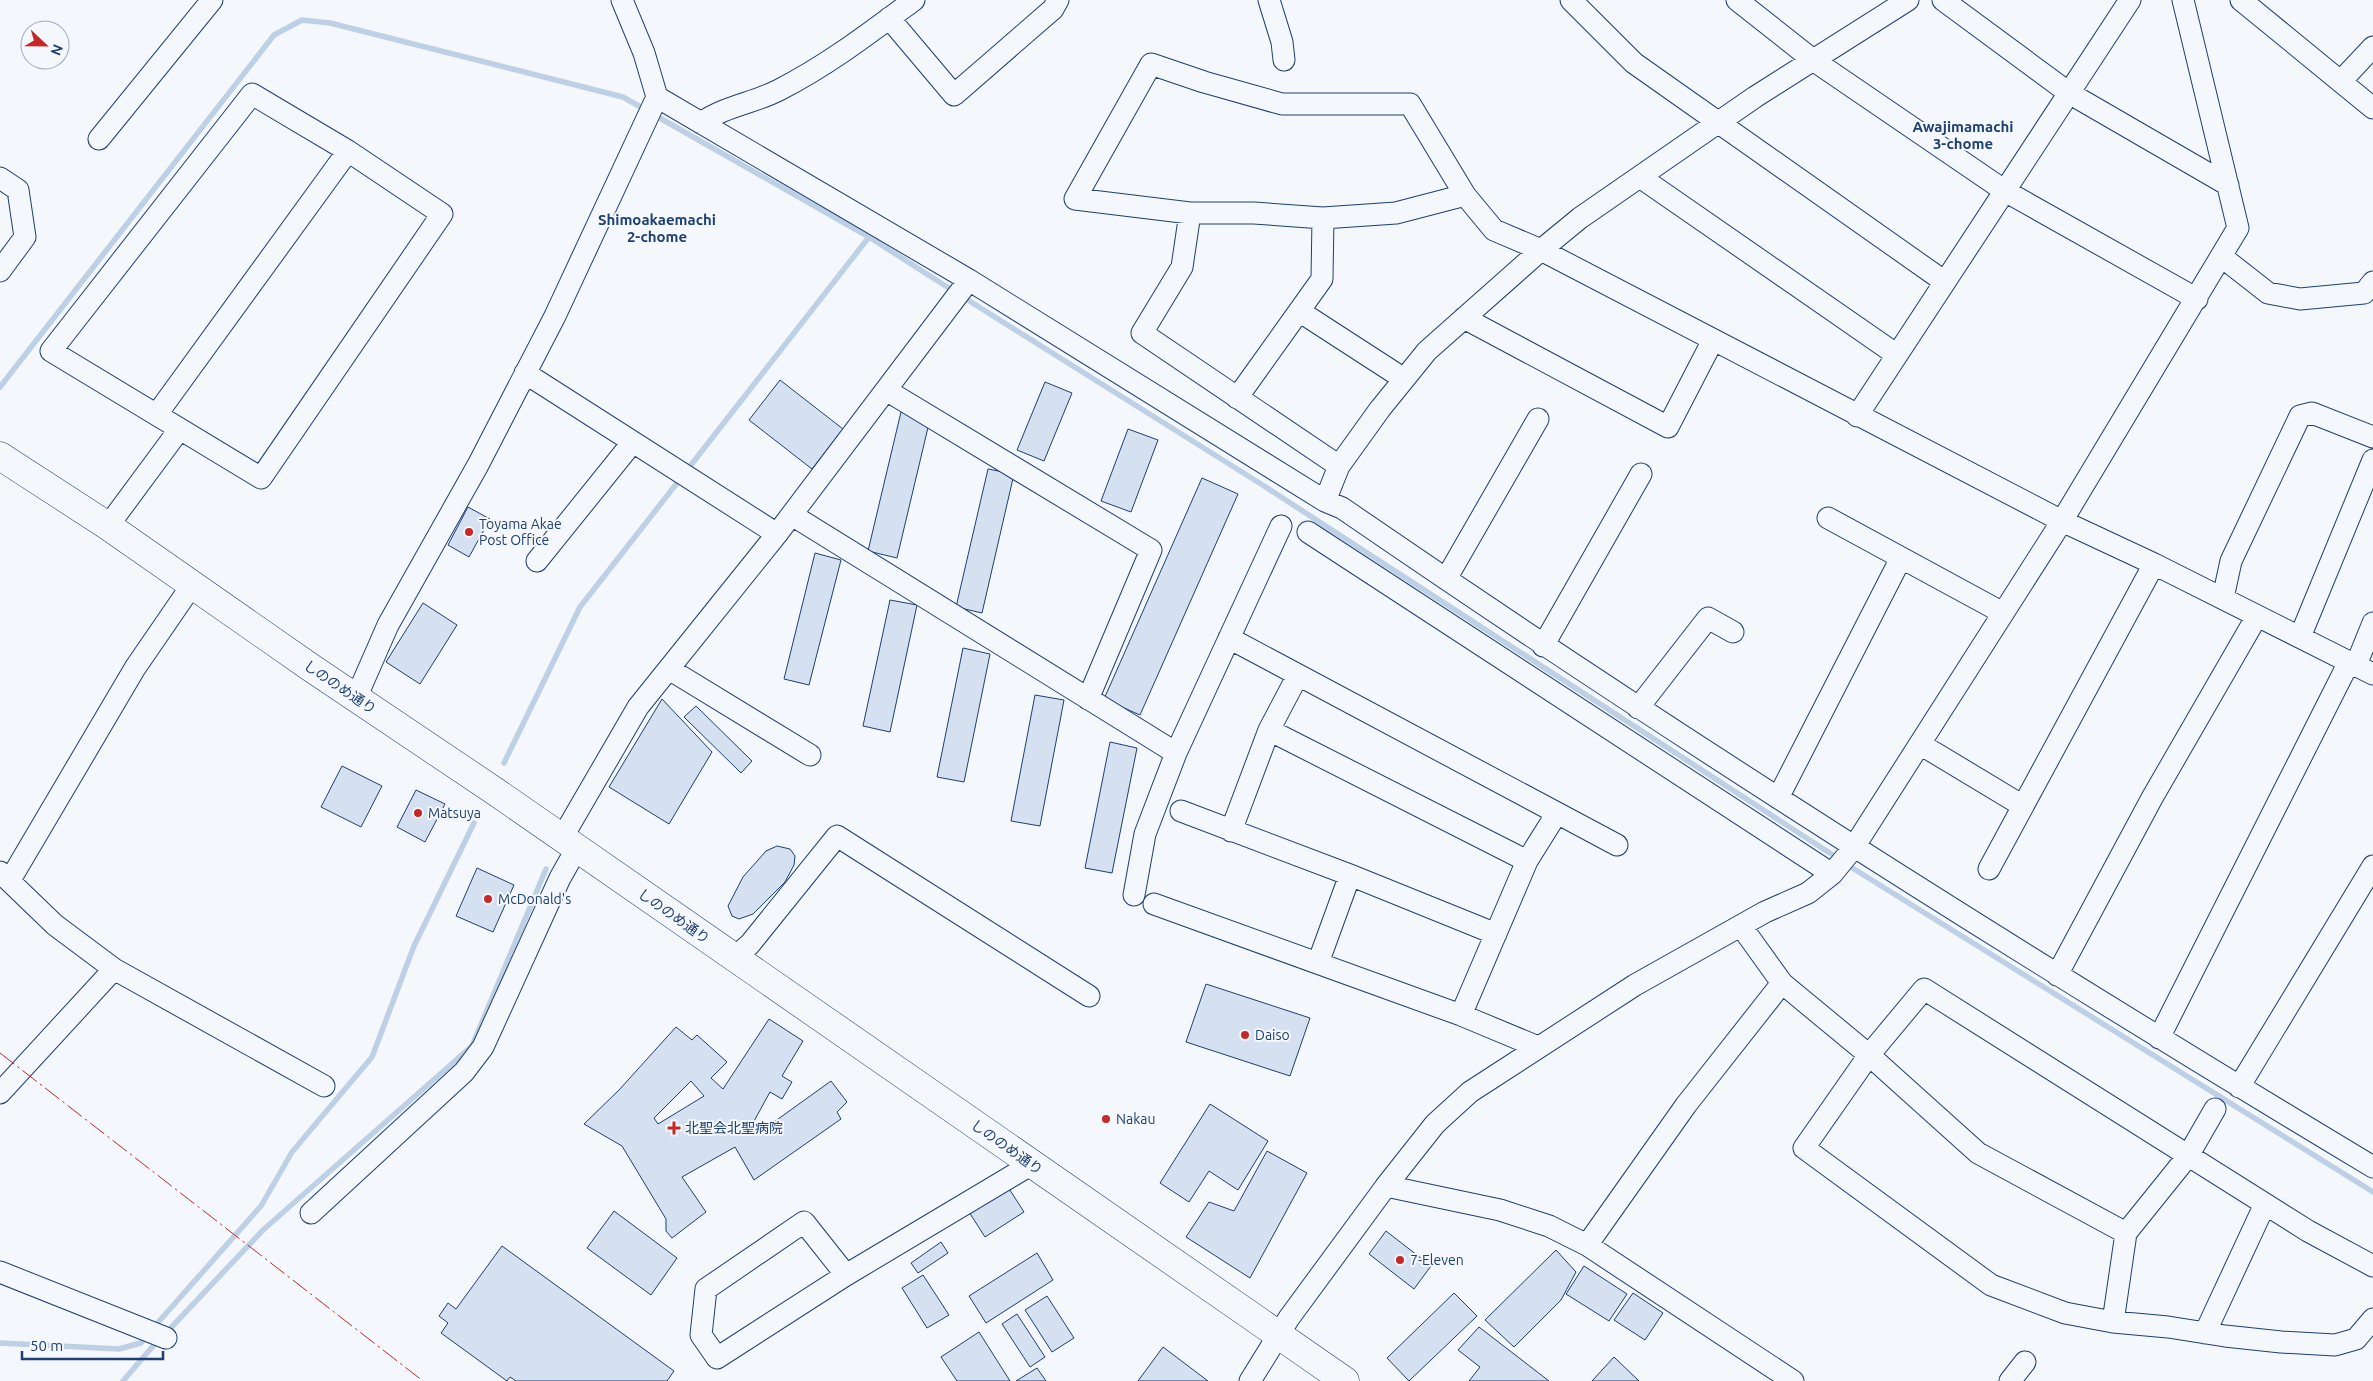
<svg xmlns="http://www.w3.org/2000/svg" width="2373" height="1381" viewBox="0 0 2373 1381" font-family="Ubuntu,'Noto Sans JP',sans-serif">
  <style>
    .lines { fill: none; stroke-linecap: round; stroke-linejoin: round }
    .stream { stroke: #bed0e5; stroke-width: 5.5 }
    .building { fill: #d5e0f0; stroke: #1d3f73; fill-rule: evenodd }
    .minor-casing { stroke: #1d3f73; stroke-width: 23 }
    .major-casing { stroke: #1d3f73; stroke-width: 29 }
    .minor { stroke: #f4f7fb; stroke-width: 21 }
    .major { stroke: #f4f7fb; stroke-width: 28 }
    .power { stroke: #c62828; stroke-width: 1; stroke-dasharray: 18 4 2.5 4; stroke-linecap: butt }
    .poi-dot { fill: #c62828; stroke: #f4f7fb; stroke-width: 2 }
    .labels { text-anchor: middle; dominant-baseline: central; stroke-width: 4; stroke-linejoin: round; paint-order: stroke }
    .poi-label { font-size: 14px; fill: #1d3f73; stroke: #f4f7fb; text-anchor: start }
    .street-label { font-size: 14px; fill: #1d3f73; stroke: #f4f7fb }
    .neighbourhood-label { font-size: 15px; font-weight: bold; fill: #1d3f73; stroke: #f4f7fb }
  </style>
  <rect width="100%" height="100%" fill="#f4f7fb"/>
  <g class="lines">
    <!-- stream -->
    <path class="stream" d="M 963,297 L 1261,484 L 1839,859
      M 0,387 L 274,35 L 302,20 L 330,23 L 623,97 L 869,237 L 955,292
      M 687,470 L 869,237
      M 504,763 L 580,607 L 681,478
      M 1846,864 L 2373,1192
      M 154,1327 L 261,1206 L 292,1152 L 372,1057 L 414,946 L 474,823
      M 166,1333 L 263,1230 L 472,1046 L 546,869
      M 0,1343 L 119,1349 L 141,1343 L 147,1336
      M 123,1381 L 159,1339"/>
  </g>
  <!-- building -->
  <path class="building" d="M 780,380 L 843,429 L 812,469 L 749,420 Z
    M 1045,382 L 1072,393 L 1044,461 L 1017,450 Z
    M 901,412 L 930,419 L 897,558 L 868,551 Z
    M 1128,429 L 1158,440 L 1131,512 L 1101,501 Z
    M 988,469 L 1014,474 L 982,613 L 956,607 Z
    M 1202,478 L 1238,494 L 1140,715 L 1104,699 Z
    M 468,507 L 490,519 L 469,557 L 448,545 Z
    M 815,553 L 841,560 L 809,685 L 784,679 Z
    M 890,600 L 917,605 L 890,732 L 863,726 Z
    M 423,603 L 457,625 L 420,684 L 386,662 Z
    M 963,648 L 990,654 L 964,782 L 937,777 Z
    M 1035,695 L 1064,700 L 1040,826 L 1011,821 Z
    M 662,699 L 712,752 L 669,824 L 609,787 Z
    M 696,706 L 752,761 L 741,773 L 684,717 Z
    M 1110,742 L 1137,748 L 1112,873 L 1085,868 Z
    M 342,766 L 382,786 L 361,827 L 321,807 Z
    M 416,790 L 445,804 L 425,842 L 397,827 Z
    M 777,846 L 790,849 L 795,856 L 794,865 L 785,882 L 753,914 L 739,919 L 732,916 L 728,906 L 743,877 L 766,851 Z
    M 477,868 L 514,885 L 493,932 L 456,916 Z
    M 1206,984 L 1310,1018 L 1290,1076 L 1186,1042 Z
    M 769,1019 L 803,1041 L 782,1076 L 792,1082 L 782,1099 L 770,1092 L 753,1123 L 760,1132 L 831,1081 L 847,1102 L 837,1112 L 841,1119 L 754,1180 L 735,1147 L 682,1177 L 706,1212 L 672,1238 L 666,1231 L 666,1219 L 622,1146 L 584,1124 L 619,1090 L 676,1027 L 692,1040 L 697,1035 L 727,1062 L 711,1078 L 723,1089 ZM 691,1081 L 704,1096 L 658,1124 L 654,1118 Z
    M 1210,1104 L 1268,1141 L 1238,1190 L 1209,1171 L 1189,1202 L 1160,1183 Z
    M 1267,1151 L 1307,1173 L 1250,1278 L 1186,1237 L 1209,1202 L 1234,1211 Z
    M 1008,1187 L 1024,1212 L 985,1237 L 969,1212 Z
    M 614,1211 L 677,1258 L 651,1295 L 587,1248 Z
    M 1386,1231 L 1431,1266 L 1414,1289 L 1369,1254 Z
    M 941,1242 L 948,1253 L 918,1273 L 911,1263 Z
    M 502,1246 L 674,1371 L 667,1381 L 516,1381 L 510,1377 L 507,1381 L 441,1333 L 448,1323 L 439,1316 L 448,1303 L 456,1309 Z
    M 1556,1250 L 1576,1272 L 1561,1300 L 1514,1347 L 1485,1320 Z
    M 1037,1253 L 1053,1280 L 986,1323 L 969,1296 Z
    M 1584,1266 L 1627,1294 L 1609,1321 L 1566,1294 Z
    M 923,1275 L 949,1315 L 927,1328 L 902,1288 Z
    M 1454,1293 L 1477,1316 L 1409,1381 L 1387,1358 Z
    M 1633,1293 L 1663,1313 L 1645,1340 L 1614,1320 Z
    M 1047,1296 L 1074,1338 L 1052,1352 L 1025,1310 Z
    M 1017,1314 L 1045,1357 L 1030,1367 L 1002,1324 Z
    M 1479,1327 L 1549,1381 L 1469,1381 L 1480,1367 L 1458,1350 Z
    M 979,1332 L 1010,1381 L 957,1381 L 941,1357 Z
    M 1163,1347 L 1208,1381 L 1138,1381 Z
    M 1614,1357 L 1639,1381 L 1592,1381 Z
    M 1037,1368 L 1046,1381 L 1016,1381 Z"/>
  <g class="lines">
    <defs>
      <path id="minor" d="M 1269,0 L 1282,42 L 1284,60
        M 1571,0 L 1634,63 L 1945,282
        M 1737,0 L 1813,60 L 2005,191 L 2197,299
        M 1908,0 L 1755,97 L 1580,218 L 1541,250 L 1427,351 L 1380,409 L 1339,466 L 1325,501 L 1342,508 C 1678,739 2023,957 2373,1167
        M 1943,0 L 2069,93 L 2228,185
        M 2241,0 L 2373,108
        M 889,18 L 954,95 L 1053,9 L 1058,0
        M 2341,81 L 2373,47
        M 252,94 L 348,151 L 442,214 L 261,478 L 51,351 Z
        M 657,97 L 969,280 L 1325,501
        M 701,123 C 725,106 754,103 779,90 C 828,65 871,32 914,0
        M 99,139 L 212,0
        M 1640,177 L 1897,355
        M 0,178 L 18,190 L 25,237 L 0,271
        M 1465,195 L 1396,213 L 1323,218 L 1254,213 L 1190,213 L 1075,199 L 1151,64 L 1204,82 L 1282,104 L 1410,104 L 1465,195 L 1494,230 L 1541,250 L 2062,521 L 2154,564 L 2373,674
        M 1190,213 L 1182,267 L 1142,333 L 1339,466
        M 2222,257 L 2268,293 L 2300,299 L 2364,293 L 2373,282
        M 1299,311 L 1404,379
        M 1464,318 L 1668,427 L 1713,340
        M 525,373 L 777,534
        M 886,390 L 1151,550 L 1088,699
        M 1237,398 L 1322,279 L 1323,218
        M 157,414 L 348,151
        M 1857,416 L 2130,0
        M 792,515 L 1176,753
        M 1828,518 L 2003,613
        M 108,526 L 179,430
        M 1308,532 L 1832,874
        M 537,561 L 632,443
        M 1446,579 L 1538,419
        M 2223,598 L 2231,561 L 2300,416 L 2312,413 L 2373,437
        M 2300,637 L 2373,460
        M 1229,638 L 1617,845
        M 1543,646 L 1641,474
        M 2356,665 L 2373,623
        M 669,669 L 810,755
        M 356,698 L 388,625 L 478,465 L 555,316 L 657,97 L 644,53 L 622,0
        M 1638,708 L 1708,618 L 1733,632
        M 1269,730 L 1527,861
        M 1920,744 L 2023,806
        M 1778,798 L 1901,558
        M 1181,811 L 1350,875 L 1496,934
        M 1231,831 L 1269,730 L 1298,675
        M 562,838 L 638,707 L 777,534 L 969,280
        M 1989,869 L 2154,564
        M 0,872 L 55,925 L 114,969 L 0,1093
        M 10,880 L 135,668 L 192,585
        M 1134,895 L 1145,834 L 1176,753 L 1281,526
        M 1154,904 L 1461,1015 L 1538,1047
        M 1741,926 L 1782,983 L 1869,1055 L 1978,1153 L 2126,1233
        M 734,958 L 750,944 L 837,836 L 1089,996
        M 1318,963 L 1350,875
        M 114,969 L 324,1086
        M 2057,975 L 2152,798 L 2257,616
        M 1461,1015 L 1527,861 L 1557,813
        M 2159,1038 L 2349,662
        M 2239,1087 L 2373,866
        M 1386,1186 L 1500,1210 L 1549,1226 L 1587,1245 L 1793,1381
        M 311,1213 L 464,1072 L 483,1047 L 560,878 L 577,848
        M 1587,1245 L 1686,1105 L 1782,983
        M 2373,1266 L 2308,1231 L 1924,989 L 1869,1055 L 1804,1148 L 1991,1285 L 2065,1313 L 2113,1322 L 2168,1327 L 2225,1336 L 2281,1342 L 2335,1345 L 2356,1339 L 2373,1319
        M 0,1272 L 166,1338
        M 846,1275 L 717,1358 L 701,1335 L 706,1289 L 804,1222 L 846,1275 L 1032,1164
        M 2113,1322 L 2126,1233 L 2188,1156 L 2215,1109
        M 2205,1333 L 2265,1204
        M 1250,1381 L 1289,1318 L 1386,1186 L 1435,1124 L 1470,1092 L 1635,985 L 1765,912 L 1808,893 L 1832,874 L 1854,847 L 2062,521 L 2238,228 L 2183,0
        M 2010,1381 L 2025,1362"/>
      <path id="major" d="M 0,456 L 108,526 L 310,667 L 496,792 L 1345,1381"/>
    </defs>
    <!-- minor casing -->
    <use href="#minor" class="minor-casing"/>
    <!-- major casing -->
    <use href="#major" class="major-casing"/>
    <!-- minor -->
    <use href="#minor" class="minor"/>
    <!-- major -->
    <use href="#major" class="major"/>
    <!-- power -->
    <path class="power" d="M 0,1053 L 423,1381"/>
  </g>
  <!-- markers -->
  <g class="poi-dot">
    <circle cx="469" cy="532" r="5"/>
    <circle cx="418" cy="813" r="5"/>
    <circle cx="488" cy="899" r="5"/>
    <circle cx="1245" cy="1035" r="5"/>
    <circle cx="1106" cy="1119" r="5"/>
    <path d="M671.5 1120.5h5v5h5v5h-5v5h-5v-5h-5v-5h5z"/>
    <circle cx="1400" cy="1260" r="5"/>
  </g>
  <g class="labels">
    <!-- poi labels -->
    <g class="poi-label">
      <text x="479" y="524">Toyama Akae<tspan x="479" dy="16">Post Office</tspan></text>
      <text x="428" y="813">Matsuya</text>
      <text x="498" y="899">McDonald's</text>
      <text x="1255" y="1035">Daiso</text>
      <text x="1116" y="1119">Nakau</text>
      <text x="685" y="1128">北聖会北聖病院</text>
      <text x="1410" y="1260">7-Eleven</text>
    </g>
    <!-- street labels -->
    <g class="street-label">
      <text transform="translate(340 687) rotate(34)">しののめ通り</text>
      <text transform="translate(674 916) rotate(35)">しののめ通り</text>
      <text transform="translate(1007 1147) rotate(35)">しののめ通り</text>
    </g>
    <!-- neighbourhood labels -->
    <g class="neighbourhood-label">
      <text x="1963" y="126">Awajimamachi<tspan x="1963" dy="17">3-chome</tspan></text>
      <text x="657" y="219">Shimoakaemachi<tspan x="657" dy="17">2-chome</tspan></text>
    </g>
  </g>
  <!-- north arrow -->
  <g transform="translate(45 45) rotate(112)"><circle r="24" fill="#f4f7fb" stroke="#9eadc5"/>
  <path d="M0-4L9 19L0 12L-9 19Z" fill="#c62828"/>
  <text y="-8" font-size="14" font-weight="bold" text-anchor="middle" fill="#1d3f73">N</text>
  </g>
  <!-- scale -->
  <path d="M22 1351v8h141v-8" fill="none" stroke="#1d3f73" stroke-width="2.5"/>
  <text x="30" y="1351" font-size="15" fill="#1d3f73" stroke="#f4f7fb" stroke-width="4" paint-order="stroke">50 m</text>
</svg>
